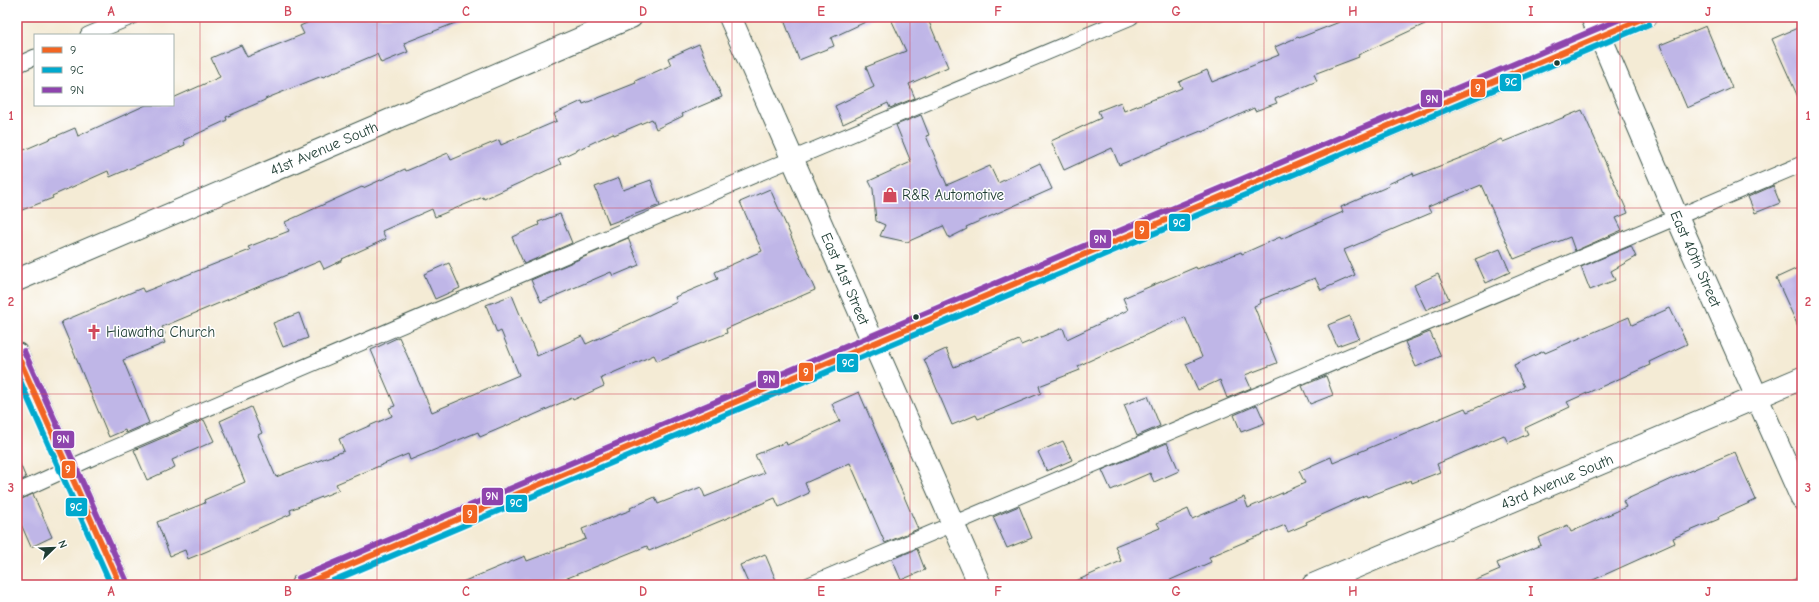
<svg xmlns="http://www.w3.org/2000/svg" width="1819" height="602" viewBox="0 0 1819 602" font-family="'Comic Neue',sans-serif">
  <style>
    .building { fill: #bfb6e7 }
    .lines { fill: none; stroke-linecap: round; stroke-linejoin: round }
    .service-casing { stroke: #3f574c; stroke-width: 17 }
    .minor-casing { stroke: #3f574c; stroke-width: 24 }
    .tertiary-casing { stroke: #3f574c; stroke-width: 24 }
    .service { stroke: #fff; stroke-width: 15 }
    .minor { stroke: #fff; stroke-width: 22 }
    .tertiary { stroke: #fff; stroke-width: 22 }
    .bus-1-casing { stroke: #fff; stroke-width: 9 }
    .bus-2-casing { stroke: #fff; stroke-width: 9 }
    .bus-3-casing { stroke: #fff; stroke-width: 9 }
    .bus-1 { stroke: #f26522; stroke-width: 6 }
    .bus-2 { stroke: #00a9ce; stroke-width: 6 }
    .bus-3 { stroke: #8e44ad; stroke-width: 6 }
    .grid { fill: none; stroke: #d1495b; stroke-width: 1; stroke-opacity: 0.55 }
    .bus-dot { fill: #1f3d34; stroke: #fff; stroke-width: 1.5 }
    .labels { text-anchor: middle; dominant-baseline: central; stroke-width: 3; stroke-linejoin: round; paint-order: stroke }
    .street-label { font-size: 15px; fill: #1f3d34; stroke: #fff }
    .poi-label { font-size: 15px; fill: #1f3d34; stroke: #fff; text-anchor: start }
    .line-badge { stroke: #fff; stroke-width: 1.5 }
    .badge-label { font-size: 11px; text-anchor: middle; font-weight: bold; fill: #fff }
    .neatline { fill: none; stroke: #d1495b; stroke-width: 1.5 }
    .grid-label { font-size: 13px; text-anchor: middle; font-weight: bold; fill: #d1495b }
  </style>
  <rect width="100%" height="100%" fill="#fff"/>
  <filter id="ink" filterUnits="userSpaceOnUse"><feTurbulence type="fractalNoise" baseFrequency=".025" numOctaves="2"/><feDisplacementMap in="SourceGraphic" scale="8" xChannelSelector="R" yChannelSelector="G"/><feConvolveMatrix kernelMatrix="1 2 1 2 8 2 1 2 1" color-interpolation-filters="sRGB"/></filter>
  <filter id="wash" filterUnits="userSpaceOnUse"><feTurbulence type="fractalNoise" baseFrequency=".012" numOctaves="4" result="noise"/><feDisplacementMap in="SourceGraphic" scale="16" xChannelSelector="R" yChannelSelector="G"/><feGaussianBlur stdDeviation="0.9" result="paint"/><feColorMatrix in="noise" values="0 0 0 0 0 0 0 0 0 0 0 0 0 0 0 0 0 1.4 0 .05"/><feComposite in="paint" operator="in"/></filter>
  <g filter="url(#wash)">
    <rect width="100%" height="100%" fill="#f4ebd5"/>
    <g id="blocks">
      <!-- building -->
      <path class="building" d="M 320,17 L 468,17 L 468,18 L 404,43 L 408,52 L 381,63 L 377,54 L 323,77 L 322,76 L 265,99 L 265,100 L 226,117 L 227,120 L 184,140 L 185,145 L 110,177 L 108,171 L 52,196 L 53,198 L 17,212 L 17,153 L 75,128 L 78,136 L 146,105 L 173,105 L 173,98 L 220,77 L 211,58 L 241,45 L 247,57 L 304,34 L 300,26 Z
        M 783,17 L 876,17 L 831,38 L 834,46 L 799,60 Z
        M 890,17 L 927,17 L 948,67 L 909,84 L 915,98 L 890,108 L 888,103 L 843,124 L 835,106 L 874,87 L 866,67 L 906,51 Z
        M 1352,17 L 1440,17 L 1358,55 L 1359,57 L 1314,74 L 1317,81 L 1275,99 L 1277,103 L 1255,111 L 1254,108 L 1202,132 L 1201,131 L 1119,165 L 1112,148 L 1064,170 L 1051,141 L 1101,118 L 1098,111 L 1121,102 L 1124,111 L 1182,88 L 1179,82 L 1207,70 L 1212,82 L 1279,55 L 1275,47 L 1298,37 L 1299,38 Z
        M 1706,26 L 1732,88 L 1687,108 L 1660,45 Z
        M 1802,26 L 1802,106 L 1772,39 Z
        M 699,44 L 722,97 L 682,114 L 683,116 L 656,129 L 652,119 L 614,135 L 613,133 L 558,159 L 561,164 L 484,199 L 483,197 L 435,217 L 432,209 L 382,231 L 386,239 L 342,259 L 343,260 L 324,269 L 320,261 L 162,327 L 165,334 L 162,335 L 165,343 L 123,360 L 149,423 L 126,433 L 125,430 L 109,437 L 61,322 L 142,288 L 144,292 L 250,250 L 248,247 L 289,231 L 285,222 L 362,187 L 363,188 L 405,169 L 406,171 L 448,153 L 451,160 L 499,140 L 501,145 L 557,121 L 554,114 L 582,101 L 583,104 L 636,83 L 635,81 L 671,65 L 668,58 Z
        M 1582,110 L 1628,213 L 1616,218 L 1622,230 L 1575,251 L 1570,237 L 1514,259 L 1481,185 L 1428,207 L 1431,213 L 1344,250 L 1355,275 L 1321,290 L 1315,278 L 1260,300 L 1261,303 L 1254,306 L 1277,363 L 1245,375 L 1251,388 L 1227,398 L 1220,380 L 1198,390 L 1186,364 L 1202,357 L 1185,317 L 1078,366 L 1080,370 L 1039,386 L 1041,393 L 978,419 L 976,415 L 952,425 L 924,359 L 946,349 L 954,367 L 1019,340 L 1021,345 L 1063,328 L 1067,339 L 1128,310 L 1123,298 L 1151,286 L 1196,267 L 1197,269 L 1241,252 L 1242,254 L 1280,237 L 1281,239 L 1343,212 L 1341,207 L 1389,186 L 1388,184 L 1413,173 L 1414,176 L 1468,155 L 1501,139 L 1503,142 Z
        M 921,115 L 929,135 L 926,136 L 947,185 L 990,166 L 998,183 L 1040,163 L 1052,189 L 966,227 L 967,229 L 949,238 L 943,226 L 907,242 L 880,236 L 885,225 L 876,221 L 873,189 L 869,181 L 911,162 L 896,125 Z
        M 619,178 L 623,190 L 651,180 L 660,205 L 609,224 L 595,187 Z
        M 1773,186 L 1780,203 L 1755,213 L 1748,197 Z
        M 770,189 L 815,290 L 726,329 L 727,333 L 657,361 L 654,355 L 601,378 L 604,386 L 573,400 L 572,398 L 527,418 L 527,417 L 480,437 L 478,432 L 410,460 L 408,454 L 336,484 L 339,490 L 290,510 L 291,514 L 205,552 L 188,559 L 185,550 L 170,556 L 157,522 L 205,503 L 204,500 L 245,482 L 220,421 L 251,407 L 262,433 L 258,435 L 276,477 L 344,451 L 339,439 L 392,416 L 389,408 L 395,406 L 371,350 L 399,337 L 432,412 L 519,375 L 501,331 L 497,333 L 486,305 L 512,295 L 537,356 L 582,336 L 586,344 L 677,302 L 675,297 L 718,279 L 715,272 L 762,251 L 740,202 Z
        M 560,214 L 572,243 L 524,264 L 512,237 L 539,225 L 538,222 Z
        M 628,238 L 639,265 L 613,276 L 611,272 L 541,302 L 531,280 Z
        M 1631,246 L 1636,257 L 1611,271 L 1615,280 L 1590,290 L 1581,267 Z
        M 1500,249 L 1510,272 L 1486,283 L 1475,259 Z
        M 449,263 L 460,288 L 435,299 L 424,274 Z
        M 1802,266 L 1802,335 L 1776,278 Z
        M 1438,274 L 1449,299 L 1426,310 L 1414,285 Z
        M 1670,308 L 1687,344 L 1649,362 L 1650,365 L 1567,402 L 1570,407 L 1525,428 L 1528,434 L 1508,443 L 1504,435 L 1437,464 L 1440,472 L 1412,483 L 1411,480 L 1367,497 L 1366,495 L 1306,522 L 1307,524 L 1288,532 L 1285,525 L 1209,557 L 1211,562 L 1159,585 L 1067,585 L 1121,561 L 1115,546 L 1160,528 L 1157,523 L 1188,509 L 1192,519 L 1244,497 L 1248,508 L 1305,483 L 1299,471 L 1331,457 L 1333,463 L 1465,408 L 1467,412 L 1524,387 L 1514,365 L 1544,351 L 1545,353 L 1629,317 L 1632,325 Z
        M 299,313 L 308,338 L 283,347 L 273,323 Z
        M 1350,316 L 1359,338 L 1337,346 L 1328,325 Z
        M 1430,332 L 1441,356 L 1416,367 L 1405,342 Z
        M 1326,376 L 1333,395 L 1310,404 L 1302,386 Z
        M 859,392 L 918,529 L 885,543 L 850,463 L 805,483 L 809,493 L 779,507 L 775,498 L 649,551 L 647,546 L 550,585 L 455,585 L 525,556 L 527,561 L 586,539 L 582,529 L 631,510 L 630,508 L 655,497 L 658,504 L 701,487 L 705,497 L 764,473 L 755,455 L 786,442 L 787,445 L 840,421 L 832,404 Z
        M 1148,396 L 1160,426 L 1137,436 L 1124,405 Z
        M 1257,405 L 1265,423 L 1241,432 L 1234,415 Z
        M 204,420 L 214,441 L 172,460 L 175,467 L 147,480 L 134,450 Z
        M 1063,441 L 1072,460 L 1047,471 L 1038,452 Z
        M 1167,443 L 1179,471 L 1154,482 L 1150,473 L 1111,490 L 1102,470 Z
        M 1735,452 L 1756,500 L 1718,517 L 1719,519 L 1673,538 L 1675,543 L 1582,585 L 1465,585 L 1500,570 L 1497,563 L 1541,545 L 1538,538 L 1568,525 L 1571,532 L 1626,507 L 1623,501 L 1673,478 Z
        M 17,457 L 26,478 L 17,482 Z
        M 33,494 L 52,537 L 31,547 L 17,515 L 17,501 Z
        M 1019,506 L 1032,538 L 1007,548 L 993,517 Z
        M 917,549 L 925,570 L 901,580 L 892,559 Z
        M 765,554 L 778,585 L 749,585 L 740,565 Z"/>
    </g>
  </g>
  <g filter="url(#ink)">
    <use href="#blocks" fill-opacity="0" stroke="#3f574c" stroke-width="1"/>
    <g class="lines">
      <defs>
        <path id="service" d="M 88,35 L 131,17
          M 17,65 L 35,57
          M 17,492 L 98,455 L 766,170 L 1131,17
          M 809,585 L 1802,164
          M 1800,585 L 1802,584"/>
        <g id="minor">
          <path id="s1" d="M 730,17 L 980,585"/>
          <path id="s2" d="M 1592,17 L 1677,217 L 1802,499"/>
          <path id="s3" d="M 17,280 L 631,17"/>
          <path id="s4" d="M 1313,585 L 1802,378"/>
        </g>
        <path id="tertiary" d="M 17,354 L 120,585
          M 302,585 L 1646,17"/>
      </defs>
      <!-- service casing -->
      <use href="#service" class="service-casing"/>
      <!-- minor casing -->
      <use href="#minor" class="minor-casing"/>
      <!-- tertiary casing -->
      <use href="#tertiary" class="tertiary-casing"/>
      <!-- service -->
      <use href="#service" class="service"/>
      <!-- minor -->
      <use href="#minor" class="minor"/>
      <!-- tertiary -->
      <use href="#tertiary" class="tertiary"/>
      <defs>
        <path id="bus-1" d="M 17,354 L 120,585
          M 302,585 L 1646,17"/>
        <path id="bus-2" d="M 17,374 L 111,585
          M 323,585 L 1649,24"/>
        <path id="bus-3" d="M 24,351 L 127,582
          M 299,578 L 1625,17"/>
      </defs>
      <!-- bus-1 casing -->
      <use href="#bus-1" class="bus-1-casing"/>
      <!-- bus-2 casing -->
      <use href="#bus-2" class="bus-2-casing"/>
      <!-- bus-3 casing -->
      <use href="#bus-3" class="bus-3-casing"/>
      <!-- bus-1 -->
      <use href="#bus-1" class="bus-1"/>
      <!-- bus-2 -->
      <use href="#bus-2" class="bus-2"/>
      <!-- bus-3 -->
      <use href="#bus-3" class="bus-3"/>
    </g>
  </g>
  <!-- grid -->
  <path class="grid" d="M 200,17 L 200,585M 377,17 L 377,585M 554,17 L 554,585M 732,17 L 732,585M 910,17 L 910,585M 1087,17 L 1087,585M 1264,17 L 1264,585M 1442,17 L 1442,585M 1620,17 L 1620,585M 17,208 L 1802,208M 17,394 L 1802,394"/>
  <!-- icons -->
  <defs>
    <symbol id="shop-bare" viewBox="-9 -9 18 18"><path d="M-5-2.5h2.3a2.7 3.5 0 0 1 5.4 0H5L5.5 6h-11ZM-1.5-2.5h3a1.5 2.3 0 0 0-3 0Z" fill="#d1495b" stroke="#fff" stroke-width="2.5" paint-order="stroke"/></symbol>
    <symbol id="church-bare" viewBox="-9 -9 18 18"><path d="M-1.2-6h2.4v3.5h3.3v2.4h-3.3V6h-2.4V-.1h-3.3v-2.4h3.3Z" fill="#d1495b" stroke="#fff" stroke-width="2.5" paint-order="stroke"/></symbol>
  </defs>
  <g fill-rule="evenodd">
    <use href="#shop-bare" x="879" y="184" width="22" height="22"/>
    <use href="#church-bare" x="83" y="321" width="22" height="22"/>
  </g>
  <!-- markers -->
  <g class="bus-dot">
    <circle cx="1557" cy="63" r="3.5"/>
    <circle cx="916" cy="317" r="3.5"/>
  </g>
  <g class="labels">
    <!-- street labels -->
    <g class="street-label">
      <text stroke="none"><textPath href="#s3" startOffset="334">41st Avenue South</textPath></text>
      <text stroke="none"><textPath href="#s2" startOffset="263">East 40th Street</textPath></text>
      <text stroke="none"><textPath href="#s1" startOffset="286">East 41st Street</textPath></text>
      <text stroke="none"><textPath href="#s4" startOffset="265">43rd Avenue South</textPath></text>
    </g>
    <!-- poi labels -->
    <g class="poi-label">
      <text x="902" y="195">R&amp;R Automotive</text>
      <text x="106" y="332">Hiawatha Church</text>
    </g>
  </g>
  <g class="line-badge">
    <rect x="1499" y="73" width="23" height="19" rx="4" fill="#00a9ce"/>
    <rect x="1470" y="78" width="16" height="20" rx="4" fill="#f26522"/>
    <rect x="1420" y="89" width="23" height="19" rx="4" fill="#8e44ad"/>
    <rect x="1168" y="213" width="23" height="19" rx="4" fill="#00a9ce"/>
    <rect x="1134" y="220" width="16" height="20" rx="4" fill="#f26522"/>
    <rect x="1089" y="229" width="23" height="20" rx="4" fill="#8e44ad"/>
    <rect x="836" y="353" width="23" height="20" rx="4" fill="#00a9ce"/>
    <rect x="798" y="362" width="16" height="20" rx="4" fill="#f26522"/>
    <rect x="757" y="370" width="23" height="19" rx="4" fill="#8e44ad"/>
    <rect x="52" y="430" width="23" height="19" rx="4" fill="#8e44ad"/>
    <rect x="61" y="460" width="15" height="19" rx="4" fill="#f26522"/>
    <rect x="481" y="487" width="23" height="19" rx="4" fill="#8e44ad"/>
    <rect x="505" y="494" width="23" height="19" rx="4" fill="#00a9ce"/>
    <rect x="65" y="497" width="23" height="20" rx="4" fill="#00a9ce"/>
    <rect x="462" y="504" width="16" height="20" rx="4" fill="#f26522"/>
  </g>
  <g class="badge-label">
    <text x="1511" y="86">9C</text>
    <text x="1478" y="92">9</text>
    <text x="1432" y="103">9N</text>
    <text x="1179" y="227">9C</text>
    <text x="1142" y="234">9</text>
    <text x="1100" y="243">9N</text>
    <text x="848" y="367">9C</text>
    <text x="806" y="376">9</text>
    <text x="769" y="383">9N</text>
    <text x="63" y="443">9N</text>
    <text x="68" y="473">9</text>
    <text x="492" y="500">9N</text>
    <text x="516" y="507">9C</text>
    <text x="76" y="511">9C</text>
    <text x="470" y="518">9</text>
  </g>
  <!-- margin -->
  <rect width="1819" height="602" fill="none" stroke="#fff" stroke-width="44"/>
  <!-- legend -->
  <rect x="34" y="34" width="140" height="72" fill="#ffffff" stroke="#a5b1ae"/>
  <rect x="42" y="47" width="20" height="6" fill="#f26522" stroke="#a5b1ae"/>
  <text x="70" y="54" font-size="12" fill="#1f3d34">9</text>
  <rect x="42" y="67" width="20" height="6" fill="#00a9ce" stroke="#a5b1ae"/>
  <text x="70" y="74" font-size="12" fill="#1f3d34">9C</text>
  <rect x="42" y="87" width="20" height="6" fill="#8e44ad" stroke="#a5b1ae"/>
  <text x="70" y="94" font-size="12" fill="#1f3d34">9N</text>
  <!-- north arrow -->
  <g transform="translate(54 548) rotate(67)" stroke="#ffffff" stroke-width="3" paint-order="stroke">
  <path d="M0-3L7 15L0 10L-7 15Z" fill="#1f3d34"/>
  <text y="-6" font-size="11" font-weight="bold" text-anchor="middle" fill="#1f3d34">N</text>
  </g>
  <rect x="22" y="22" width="1775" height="558" class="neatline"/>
  <g class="grid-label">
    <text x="111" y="16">A</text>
    <text x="288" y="16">B</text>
    <text x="466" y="16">C</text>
    <text x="643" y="16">D</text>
    <text x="821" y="16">E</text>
    <text x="998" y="16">F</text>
    <text x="1176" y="16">G</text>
    <text x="1353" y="16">H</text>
    <text x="1531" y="16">I</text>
    <text x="1708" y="16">J</text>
    <text x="11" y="120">1</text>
    <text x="1808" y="120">1</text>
    <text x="11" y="306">2</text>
    <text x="1808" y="306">2</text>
    <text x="11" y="492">3</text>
    <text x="1808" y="492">3</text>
    <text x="111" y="596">A</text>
    <text x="288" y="596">B</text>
    <text x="466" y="596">C</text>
    <text x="643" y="596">D</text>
    <text x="821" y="596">E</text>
    <text x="998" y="596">F</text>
    <text x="1176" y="596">G</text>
    <text x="1353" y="596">H</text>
    <text x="1531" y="596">I</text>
    <text x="1708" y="596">J</text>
  </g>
</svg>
